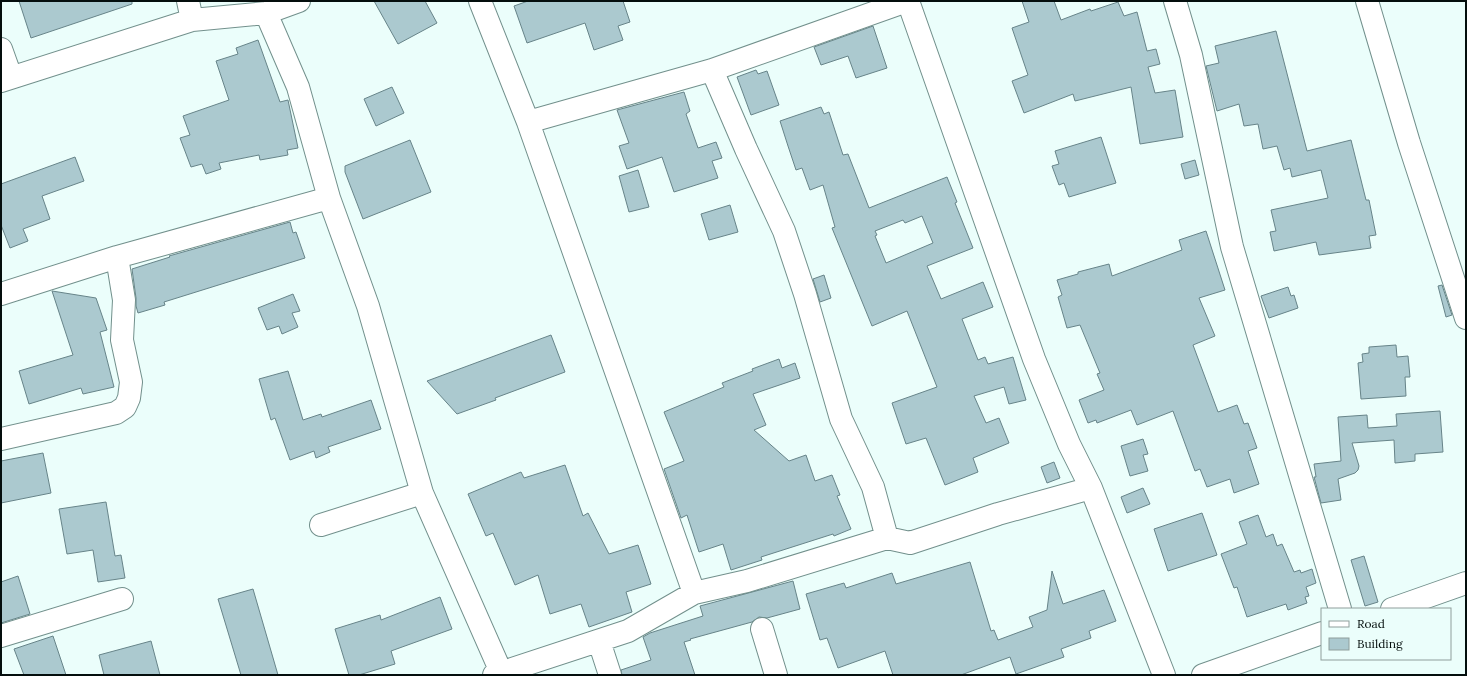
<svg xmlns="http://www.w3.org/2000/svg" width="1467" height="676" viewBox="0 0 1467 676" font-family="Lora,serif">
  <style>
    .building { fill: #abc9cf; stroke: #678489; fill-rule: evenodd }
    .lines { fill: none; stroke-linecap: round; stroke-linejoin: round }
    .minor-casing { stroke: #72908c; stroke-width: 24 }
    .minor { stroke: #fff; stroke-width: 22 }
  </style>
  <rect width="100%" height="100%" fill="#ebfefb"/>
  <!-- building -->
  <path class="building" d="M 19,1 L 132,1 L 132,4 L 31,38 Z
    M 374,1 L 425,1 L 437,23 L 398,44 Z
    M 528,1 L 623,1 L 630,22 L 618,26 L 623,40 L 594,50 L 585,23 L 527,43 L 514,6 Z
    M 1022,1 L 1054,1 L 1061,20 L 1090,9 L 1091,11 L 1118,2 L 1124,16 L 1137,12 L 1147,51 L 1156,49 L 1160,64 L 1148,67 L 1155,93 L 1175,90 L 1183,137 L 1140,144 L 1131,87 L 1075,101 L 1073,94 L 1024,113 L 1012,81 L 1028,75 L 1012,28 L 1029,22 Z
    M 873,26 L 887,68 L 856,78 L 848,56 L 821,65 L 814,47 Z
    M 1276,31 L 1307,151 L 1351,140 L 1366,200 L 1369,200 L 1376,235 L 1369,236 L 1371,248 L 1319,255 L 1316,242 L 1274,251 L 1270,232 L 1276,231 L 1271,210 L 1328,198 L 1321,170 L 1292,177 L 1290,168 L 1284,170 L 1277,146 L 1263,149 L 1258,124 L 1244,126 L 1239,104 L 1217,111 L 1206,66 L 1219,63 L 1215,46 Z
    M 258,40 L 280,102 L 288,100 L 298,148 L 287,150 L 288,155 L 260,160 L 259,155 L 219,163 L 221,169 L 206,174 L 202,164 L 191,167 L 180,138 L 190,135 L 183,116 L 229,100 L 216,61 L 238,54 L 236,48 Z
    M 756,70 L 758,74 L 767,71 L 779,105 L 751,115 L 737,77 Z
    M 392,87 L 404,113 L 376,126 L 364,99 Z
    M 684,92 L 690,111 L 686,114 L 698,148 L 716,142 L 722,158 L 712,161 L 718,178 L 674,192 L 662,157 L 627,169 L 619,146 L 629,143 L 617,110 Z
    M 821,107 L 824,114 L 829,112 L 843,155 L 848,154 L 869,208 L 947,177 L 957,202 L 955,203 L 973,248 L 927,266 L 941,299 L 983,282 L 993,307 L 962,319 L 978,360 L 985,357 L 988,364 L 1013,357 L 1026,400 L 1009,404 L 1004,387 L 974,396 L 986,423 L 999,418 L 1009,443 L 973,458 L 978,472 L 945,485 L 926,438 L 906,444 L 892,403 L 937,387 L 907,311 L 872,326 L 832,228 L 835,227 L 823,185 L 810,190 L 802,168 L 796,170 L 788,146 L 780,121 ZM 922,216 L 933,243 L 886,263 L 875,236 L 877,235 L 875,231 L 903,220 L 905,223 Z
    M 1101,137 L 1116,183 L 1069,197 L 1064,183 L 1059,185 L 1052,166 L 1059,164 L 1055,151 Z
    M 410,140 L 431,192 L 363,219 L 345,172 L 345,166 Z
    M 75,157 L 84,181 L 42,196 L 50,219 L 23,229 L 28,241 L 10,248 L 1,225 L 1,184 Z
    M 1195,160 L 1199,175 L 1185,179 L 1181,164 Z
    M 638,170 L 649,207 L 629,212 L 619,176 Z
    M 730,205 L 738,232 L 709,240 L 701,214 Z
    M 290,222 L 293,233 L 296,232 L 305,258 L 164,302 L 165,305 L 138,313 L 136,306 L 136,298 L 132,269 L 170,257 L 169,256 L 176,254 Z
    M 1206,231 L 1225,290 L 1199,298 L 1215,336 L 1193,345 L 1218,412 L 1237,405 L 1244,424 L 1248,423 L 1257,448 L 1248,451 L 1259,484 L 1234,493 L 1230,479 L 1207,487 L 1200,469 L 1195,471 L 1173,411 L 1137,425 L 1131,410 L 1097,423 L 1096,420 L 1088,423 L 1079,400 L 1104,390 L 1097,374 L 1100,373 L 1080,325 L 1067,328 L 1058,297 L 1062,295 L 1057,280 L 1078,274 L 1078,272 L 1109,264 L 1112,276 L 1182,250 L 1179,240 Z
    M 824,275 L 831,298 L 820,302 L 813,279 Z
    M 1442,285 L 1452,315 L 1446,317 L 1438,286 Z
    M 1288,287 L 1291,296 L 1294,295 L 1298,308 L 1269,318 L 1261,296 Z
    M 52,291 L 96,298 L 107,330 L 100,332 L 114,387 L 83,394 L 81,388 L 29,404 L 19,371 L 73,355 Z
    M 293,294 L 300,311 L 292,313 L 298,327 L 282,334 L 279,326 L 267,330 L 258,308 Z
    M 551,335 L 565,372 L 495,398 L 496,400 L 457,414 L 427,381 Z
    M 1396,345 L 1397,357 L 1408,356 L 1410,377 L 1405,377 L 1406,396 L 1361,399 L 1358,363 L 1363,362 L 1362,354 L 1369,353 L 1369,347 Z
    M 779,359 L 782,368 L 795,363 L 800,378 L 753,394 L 766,425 L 754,430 L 789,461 L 806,455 L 815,481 L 832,475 L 840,495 L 837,496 L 851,529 L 834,536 L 833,534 L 761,557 L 762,560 L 731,570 L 723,544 L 699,552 L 687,515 L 681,518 L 664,469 L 684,461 L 664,412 L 724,387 L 722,383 L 753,371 L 752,369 Z
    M 288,371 L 303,420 L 321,414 L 322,417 L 371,400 L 381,429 L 328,447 L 330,452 L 316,458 L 314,451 L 290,460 L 275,418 L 271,420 L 259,379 Z
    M 1440,411 L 1443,452 L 1415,454 L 1415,461 L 1395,463 L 1394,440 L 1352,443 L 1359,466 L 1358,470 L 1355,473 L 1338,479 L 1341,500 L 1321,503 L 1314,477 L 1316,477 L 1314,464 L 1341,461 L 1338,417 L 1367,415 L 1368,428 L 1397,426 L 1396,414 Z
    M 1143,439 L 1148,454 L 1143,455 L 1148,471 L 1130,476 L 1121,446 Z
    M 43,453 L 51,493 L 1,503 L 1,461 Z
    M 1054,462 L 1060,478 L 1047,483 L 1041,467 Z
    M 565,465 L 583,516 L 588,513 L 609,554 L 638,545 L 651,584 L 626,592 L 632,612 L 589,627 L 581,604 L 550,614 L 538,575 L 515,585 L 493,533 L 486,536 L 468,494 L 521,472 L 524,478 Z
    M 1143,488 L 1150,504 L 1127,513 L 1121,497 Z
    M 106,502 L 115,556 L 121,555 L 125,578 L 98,582 L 93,550 L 67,554 L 59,509 Z
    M 1202,513 L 1217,555 L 1168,571 L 1154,529 Z
    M 1258,515 L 1266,537 L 1273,534 L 1277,546 L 1282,544 L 1294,572 L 1300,570 L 1301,573 L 1312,569 L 1316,583 L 1306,587 L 1309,596 L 1305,597 L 1307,603 L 1288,610 L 1286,604 L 1247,617 L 1237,587 L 1234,588 L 1221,554 L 1247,544 L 1239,522 Z
    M 1364,556 L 1378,602 L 1365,606 L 1351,560 Z
    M 970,562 L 991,631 L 994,630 L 998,640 L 1033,627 L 1029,617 L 1047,610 L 1052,571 L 1063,604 L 1104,590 L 1116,621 L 1089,631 L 1091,638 L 1061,649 L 1064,657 L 1016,674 L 1010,657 L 961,675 L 893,675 L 885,651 L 838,668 L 827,638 L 820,640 L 806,594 L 844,583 L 846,588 L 892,573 L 896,584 Z
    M 18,576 L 30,614 L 1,623 L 1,582 Z
    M 793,581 L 800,609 L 767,618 L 759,617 L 752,622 L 690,639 L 691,640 L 684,642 L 695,675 L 622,675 L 621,670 L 651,660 L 643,637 L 650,633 L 703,616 L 700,606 Z
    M 253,589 L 278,675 L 241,675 L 218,599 Z
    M 440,597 L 452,629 L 391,651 L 395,664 L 359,675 L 349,675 L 335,629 L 380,615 L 381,620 Z
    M 53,636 L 66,675 L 24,675 L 14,649 Z
    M 151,641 L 160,675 L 104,675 L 99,655 Z"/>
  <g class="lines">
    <defs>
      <path id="minor" d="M 188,1 L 192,20
        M 480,1 L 528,122 L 694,593
        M 908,1 L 1034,359 L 1069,444 L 1091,488 L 1164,675
        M 1175,1 L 1191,55 L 1232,247 L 1340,609
        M 1367,1 L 1409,143 L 1466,318
        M 266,13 L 298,87 L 329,198 L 368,306 L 422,493 L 501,672
        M 1,49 L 11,77
        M 712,70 L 746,149 L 784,231 L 805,294 L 841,419 L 873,487 L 887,538
        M 1,81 L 192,20 L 266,13 L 299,1
        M 528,122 L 712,70 L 907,1
        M 1,294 L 117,257 L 329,198
        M 1,439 L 116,413 L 125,407 L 129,398 L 131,382 L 122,340 L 124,300 L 117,257
        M 321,525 L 422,493
        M 1392,609 L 1466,583
        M 762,629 L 776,675
        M 1,636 L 122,599
        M 599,641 L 610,675
        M 494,675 L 628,631 L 694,593 L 747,581 L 887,538 L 910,543 L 998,514 L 1091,488
        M 1203,675 L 1322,633"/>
    </defs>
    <!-- minor casing -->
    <use href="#minor" class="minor-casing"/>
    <!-- minor -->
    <use href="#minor" class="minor"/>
  </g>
  <!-- border -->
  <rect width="1467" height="676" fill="none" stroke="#040e0d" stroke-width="4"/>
  <!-- legend -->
  <rect x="1321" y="608" width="130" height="52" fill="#ebfefb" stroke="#8f9e9c"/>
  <rect x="1329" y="621" width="20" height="6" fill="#ffffff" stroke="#8f9e9c"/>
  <text x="1357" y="628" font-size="12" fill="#040e0d">Road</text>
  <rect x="1329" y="638" width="20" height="12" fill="#abc9cf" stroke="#8f9e9c"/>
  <text x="1357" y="648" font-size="12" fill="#040e0d">Building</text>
</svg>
